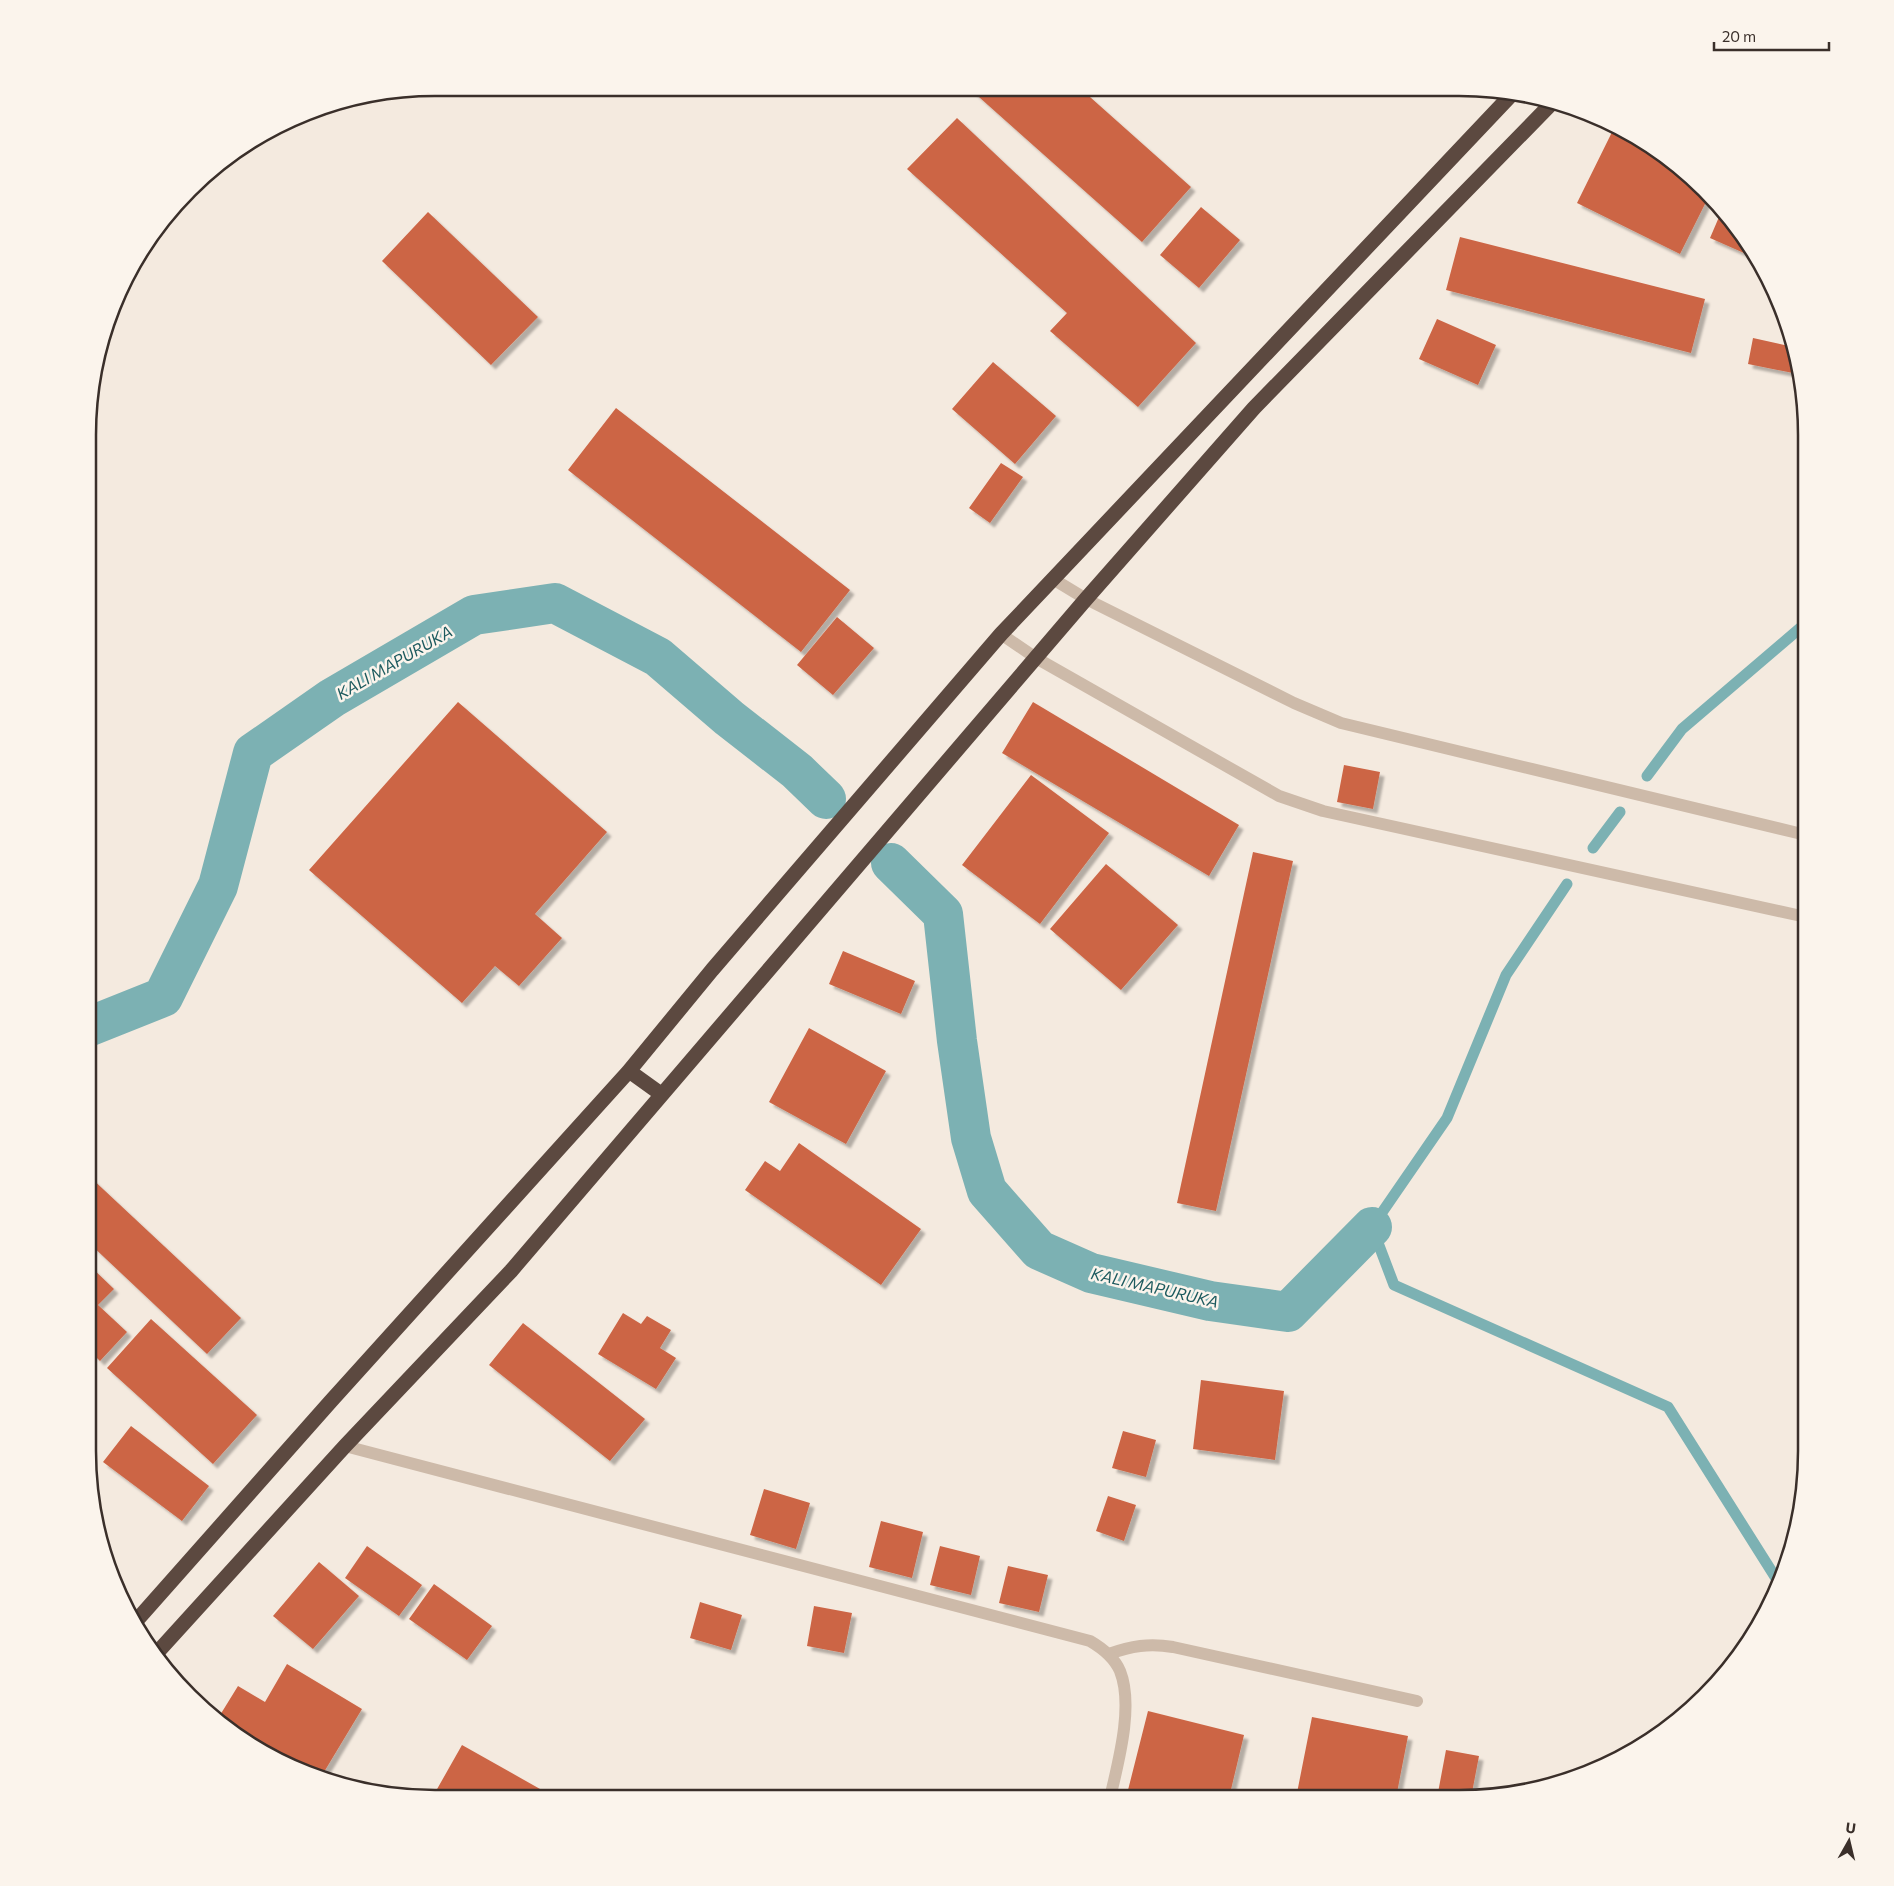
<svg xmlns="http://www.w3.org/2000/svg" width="1894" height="1886" viewBox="0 0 1894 1886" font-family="Commissioner,sans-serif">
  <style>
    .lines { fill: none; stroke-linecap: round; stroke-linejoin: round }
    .stream { stroke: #7cb1b3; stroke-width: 11 }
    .canal { stroke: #7cb1b3; stroke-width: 40 }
    .building { fill: #cc6545; filter: url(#shadow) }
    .lane { stroke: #cdbaa9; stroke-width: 12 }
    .street { stroke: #cdbaa9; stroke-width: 12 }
    .highway { stroke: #5c4940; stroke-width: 15 }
    .labels { text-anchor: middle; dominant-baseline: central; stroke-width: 5; stroke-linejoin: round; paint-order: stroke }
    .water-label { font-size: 16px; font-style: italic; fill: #1c5a5e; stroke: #fbf4ec }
    .rim { fill: none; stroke: #3a2f2a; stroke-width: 2.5 }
  </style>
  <defs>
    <filter id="shadow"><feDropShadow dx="4.5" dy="4.5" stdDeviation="1" flood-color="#0004"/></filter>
  </defs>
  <rect width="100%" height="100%" fill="#f4eadf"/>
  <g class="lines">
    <!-- stream -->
    <path class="stream" d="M 1647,776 L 1682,729 L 1806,623
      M 1593,848 L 1620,812
      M 1567,884 L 1506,975 L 1447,1118 L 1372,1227 L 1394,1285 L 1668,1407 L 1779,1583"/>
    <!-- canal -->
    <path class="canal" d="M 891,863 L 943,914 L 957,1041 L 971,1138 L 987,1191 L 1039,1250 L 1091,1273 L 1210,1301 L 1288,1312 L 1372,1227
      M 88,1027 L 163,997 L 218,886 L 253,753 L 332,698 L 474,615 L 555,603 L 658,657 L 729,718 L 797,771 L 826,799"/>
  </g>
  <!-- building -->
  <path class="building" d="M 970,89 L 1081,89 L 1191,187 L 1142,242 Z
    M 957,118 L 1196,343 L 1138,407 L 1050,331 L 1067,313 L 907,169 Z
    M 1615,126 L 1633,134 L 1688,174 L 1709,196 L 1680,254 L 1577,203 Z
    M 1201,207 L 1240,240 L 1199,288 L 1160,255 Z
    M 1722,210 L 1735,224 L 1753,257 L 1710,238 Z
    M 428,212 L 538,317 L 491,365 L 382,261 Z
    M 1460,237 L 1705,299 L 1691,353 L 1446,290 Z
    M 1437,319 L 1496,345 L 1478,385 L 1419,359 Z
    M 1753,338 L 1793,347 L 1796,362 L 1793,373 L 1748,364 Z
    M 993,362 L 1056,416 L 1015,464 L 952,409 Z
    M 616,408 L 850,590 L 801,652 L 568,470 Z
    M 1001,463 L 1023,477 L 990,523 L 969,508 Z
    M 837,617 L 874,648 L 833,695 L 797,665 Z
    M 458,702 L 607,832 L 535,914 L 562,938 L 519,986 L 495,966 L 462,1003 L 309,870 Z
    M 1033,702 L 1239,825 L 1209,876 L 1002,753 Z
    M 1344,765 L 1380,772 L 1373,809 L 1337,802 Z
    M 1031,775 L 1109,833 L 1040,924 L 962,865 Z
    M 1253,852 L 1293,861 L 1216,1211 L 1177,1203 Z
    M 1106,864 L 1178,925 L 1121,990 L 1050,929 Z
    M 843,951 L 915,981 L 901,1014 L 829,984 Z
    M 809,1028 L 886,1071 L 846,1144 L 769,1102 Z
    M 799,1143 L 921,1229 L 881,1285 L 745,1190 L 765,1161 L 780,1171 Z
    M 88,1175 L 241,1318 L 207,1354 L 88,1242 Z
    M 88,1264 L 114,1289 L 98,1305 L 127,1332 L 100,1361 L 88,1349 Z
    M 623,1313 L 641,1324 L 647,1316 L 671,1330 L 660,1348 L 676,1358 L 656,1389 L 598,1354 Z
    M 151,1319 L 257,1415 L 213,1464 L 107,1368 Z
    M 523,1323 L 645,1419 L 610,1461 L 489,1365 Z
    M 1201,1380 L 1284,1391 L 1275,1460 L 1193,1449 Z
    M 131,1426 L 209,1486 L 182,1521 L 103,1462 Z
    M 1123,1431 L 1156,1440 L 1146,1477 L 1112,1468 Z
    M 764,1489 L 810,1503 L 796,1549 L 750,1535 Z
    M 1108,1496 L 1136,1505 L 1124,1541 L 1096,1531 Z
    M 881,1521 L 923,1532 L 912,1578 L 869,1567 Z
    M 367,1546 L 422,1585 L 399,1616 L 345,1578 Z
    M 940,1546 L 980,1556 L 971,1595 L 930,1585 Z
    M 319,1562 L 359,1596 L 313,1649 L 273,1616 Z
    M 1008,1566 L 1048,1575 L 1039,1612 L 999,1603 Z
    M 434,1584 L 492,1626 L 467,1660 L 409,1619 Z
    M 700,1602 L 742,1615 L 731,1650 L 690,1638 Z
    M 814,1606 L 852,1613 L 844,1653 L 807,1646 Z
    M 287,1664 L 362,1709 L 321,1777 L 261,1752 L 217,1720 L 238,1686 L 265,1702 Z
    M 1148,1711 L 1244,1735 L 1229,1798 L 1126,1798 Z
    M 1312,1717 L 1408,1736 L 1396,1798 L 1296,1798 Z
    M 462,1745 L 556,1798 L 432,1798 Z
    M 1446,1750 L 1479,1756 L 1471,1798 L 1437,1798 Z"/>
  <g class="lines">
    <!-- lane -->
    <path class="lane" d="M 1053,579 L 1086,599 L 1294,703 L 1341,723 L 1806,835
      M 1001,634 L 1036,658 L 1279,796 L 1323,811 L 1806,917
      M 1109,1654 C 1131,1646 1149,1643 1173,1647 L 1417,1701"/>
    <!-- street -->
    <path class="street" d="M 345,1446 L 1090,1641 C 1102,1648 1114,1657 1120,1671 C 1134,1706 1118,1763 1110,1798"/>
    <!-- highway -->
    <path class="highway" d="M 629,1071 L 661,1094
      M 137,1620 L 331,1401 L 629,1071 L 712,970 L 1001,634 L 1513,93
      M 155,1655 L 345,1446 L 511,1271 L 1086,599 L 1254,408 L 1553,102"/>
  </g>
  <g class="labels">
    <!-- water labels -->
    <g class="water-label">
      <text transform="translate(394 662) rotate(-30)">KALI MAPURUKA</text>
      <text transform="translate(1155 1287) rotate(13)">KALI MAPURUKA</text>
    </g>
  </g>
  <!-- crop -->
  <path d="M0 0H1894V1886H0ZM435 96H1459A339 339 0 0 1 1798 435V1451A339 339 0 0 1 1459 1790H435A339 339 0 0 1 96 1451V435A339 339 0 0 1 435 96Z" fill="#fbf4ec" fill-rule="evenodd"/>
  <path class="rim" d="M435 96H1459A339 339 0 0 1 1798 435V1451A339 339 0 0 1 1459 1790H435A339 339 0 0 1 96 1451V435A339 339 0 0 1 435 96Z"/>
  <!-- north arrow -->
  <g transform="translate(1849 1841) rotate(8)" stroke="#fbf4ec" stroke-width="4" paint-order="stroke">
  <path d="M0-4L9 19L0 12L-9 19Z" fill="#3a2f2a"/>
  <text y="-8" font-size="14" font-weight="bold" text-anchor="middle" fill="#3a2f2a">U</text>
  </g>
  <!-- scale -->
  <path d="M1714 42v8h115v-8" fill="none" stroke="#3a2f2a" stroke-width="2.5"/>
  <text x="1722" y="42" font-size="15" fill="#3a2f2a" stroke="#fbf4ec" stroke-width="4" paint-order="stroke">20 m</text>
</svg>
